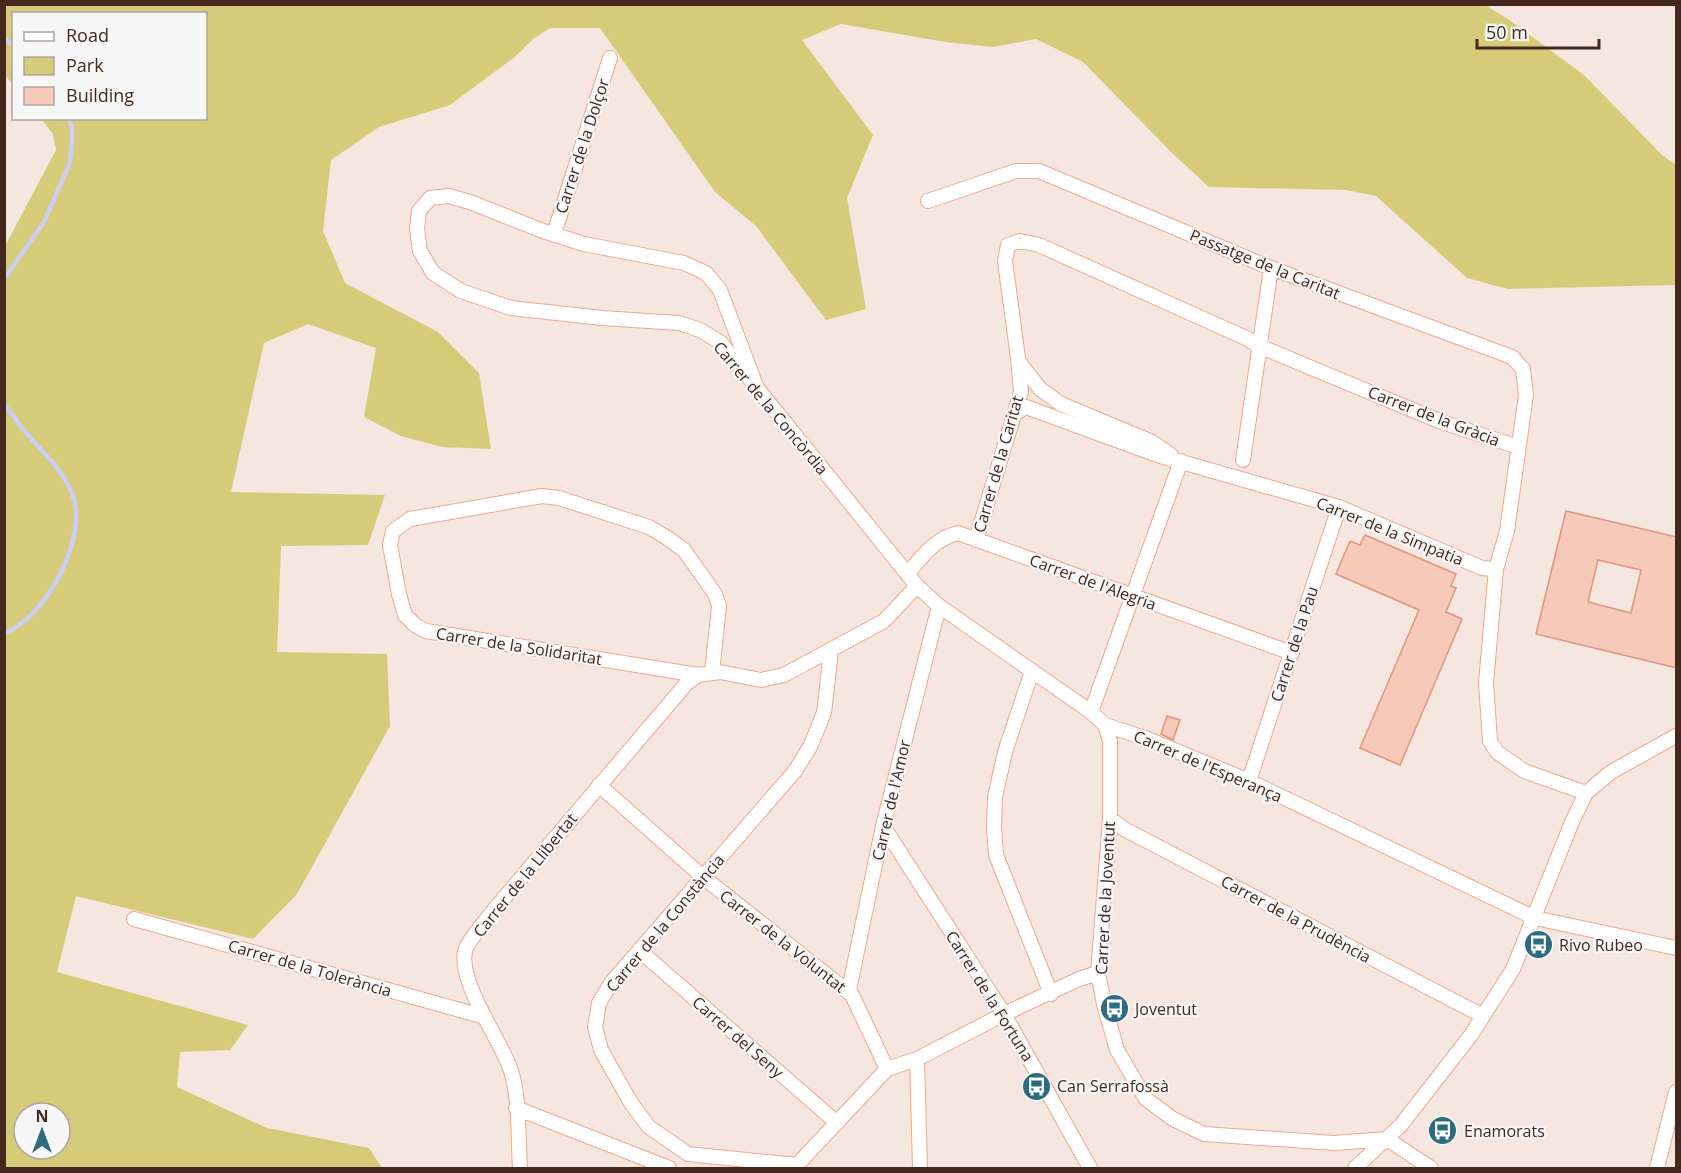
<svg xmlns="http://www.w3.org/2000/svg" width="1681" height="1173" viewBox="0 0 1681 1173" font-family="'Open Sans',sans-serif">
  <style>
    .green { fill: #d6cb78; fill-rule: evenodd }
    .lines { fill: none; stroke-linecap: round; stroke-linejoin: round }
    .stream { stroke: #cbcef5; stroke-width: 4.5 }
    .building { fill: #f7c9b8; stroke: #dd967b; stroke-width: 1.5; fill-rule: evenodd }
    .street-casing { stroke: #f0a78b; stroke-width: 16 }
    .street { stroke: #fff; stroke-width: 14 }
    .labels { text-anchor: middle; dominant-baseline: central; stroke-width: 4.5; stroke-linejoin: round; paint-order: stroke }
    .street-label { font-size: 16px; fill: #45281d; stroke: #f7f7f7 }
    .poi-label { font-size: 16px; fill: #45281d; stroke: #f7f7f7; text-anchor: start }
  </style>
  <rect width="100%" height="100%" fill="#f5e6e0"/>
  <!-- green -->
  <path class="green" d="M 4,5 L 1485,5 L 1508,19 L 1584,75 L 1662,155 L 1676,165 L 1676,285 L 1508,289 L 1467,278 L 1376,196 L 1346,190 L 1209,187 L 1172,153 L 1083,62 L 1036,39 L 992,47 L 946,42 L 841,24 L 802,40 L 873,135 L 847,198 L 866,309 L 826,320 L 756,226 L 715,192 L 600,28 L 550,28 L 533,39 L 516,56 L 450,105 L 379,127 L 331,160 L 323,231 L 345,283 L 438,332 L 479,373 L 491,449 L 442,447 L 401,436 L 364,417 L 376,348 L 308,324 L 264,343 L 231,492 L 385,495 L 368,545 L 281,546 L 277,652 L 387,654 L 390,726 L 297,894 L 253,939 L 76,896 L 57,972 L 248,1025 L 230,1050 L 180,1052 L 177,1087 L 267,1128 L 369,1148 L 382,1168 L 5,1168 L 5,246 L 56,150 L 53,134 L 41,119 L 206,118 L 206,14 L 14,14 L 13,85 L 5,75 ZM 24,1113 L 60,1113 L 60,1149 L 24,1149 Z"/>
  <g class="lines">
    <!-- stream -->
    <path class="stream" d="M 4,38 L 14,46
      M 4,279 L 44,222 L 69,165 L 72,143 L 72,128 L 69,118
      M 4,405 C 12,412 17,422 24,430 C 41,451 64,470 73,496 C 88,538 46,618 4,633"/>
  </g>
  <!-- building -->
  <path class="building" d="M 1566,511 L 1677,537 L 1677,668 L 1536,634 ZM 1598,560 L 1641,570 L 1631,613 L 1588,602 Z
    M 1365,535 L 1456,574 L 1451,586 L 1456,588 L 1446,612 L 1462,619 L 1400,765 L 1360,748 L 1419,610 L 1336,574 L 1350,541 L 1360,545 Z
    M 1167,716 L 1180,720 L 1173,740 L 1161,734 Z"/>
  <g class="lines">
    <defs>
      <path id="street" d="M 928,201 L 1016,171 L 1039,171 L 1271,268 L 1512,357 L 1523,369 L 1526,395 L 1507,531 L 1496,569 L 1486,683 L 1490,741 L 1497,752 L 1524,771 L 1586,793
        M 554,234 L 610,58
        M 1019,362 L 1040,389 L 1061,404 L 1152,442 L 1171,455
        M 755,383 L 720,290 L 706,273 L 684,263 L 584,244 L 543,231 L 470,202 L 449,196 L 430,198 L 419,211 L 417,229 L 420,251 L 433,273 L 461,291 L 511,308 L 602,318 L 679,323 L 700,330 L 720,342 L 917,586 L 939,606 L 1091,712 L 1105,725 L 1145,738 L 1249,781 L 1535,918 L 1676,948
        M 1014,414 L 1026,407 L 1157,455 L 1339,507 L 1482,568 L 1496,569
        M 1243,460 L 1271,268
        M 976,540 L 1021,392 L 1018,358 L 1005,261 L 1008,245 L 1020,241 L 1039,245 L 1248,339 L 1259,346 L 1439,421 L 1518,447
        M 907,574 C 922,557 934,539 958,533 L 1292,653
        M 1032,671 L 1005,752 L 995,797 L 994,827 L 996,855 L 1051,994
        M 712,673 L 719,606 L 715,594 L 684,550 L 666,537 L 649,527 L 559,498 L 542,496 L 410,519 L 393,531 L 390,545 L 399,594 L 405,615 L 415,625 L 426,631 L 698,675 L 720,672 L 761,680 L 784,675 L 884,621 L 917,586
        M 1091,712 L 1181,461
        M 1105,725 L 1110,741 L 1110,819 L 1098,973 L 1104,1004 L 1117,1050 L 1146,1099 L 1173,1119 L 1204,1134 L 1334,1143 L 1387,1139 L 1431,1168
        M 1249,781 L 1339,507
        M 599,785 L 703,877 L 852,995 L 887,1069
        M 1110,819 L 1126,830 L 1483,1016
        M 883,826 L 1004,1014 L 1090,1168
        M 134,919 L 485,1017
        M 639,950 L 837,1123
        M 852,995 L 849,990 L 883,826 L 939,606
        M 917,1059 L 920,1168
        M 516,1108 L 669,1168
        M 797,1165 L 688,1154 L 649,1127 L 631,1103 L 601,1050 L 595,1027 L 599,1003 L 611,983 L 795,771 L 810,747 L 824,713 L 831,651
        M 520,1168 C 518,1138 520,1095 510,1068 C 500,1039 455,978 466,948 C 469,940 487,919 493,911 L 686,684 L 698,675
        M 797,1168 L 797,1165 L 887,1069 L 917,1059 L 1004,1014 L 1079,979 L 1098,973
        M 1355,1168 L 1401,1125 L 1471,1035 L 1513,969 L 1572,822 L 1586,793 L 1611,772 L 1676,736
        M 1657,1168 L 1676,1092"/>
    </defs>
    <!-- street casing -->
    <use href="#street" class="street-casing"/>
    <!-- street -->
    <use href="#street" class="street"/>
  </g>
  <!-- icons -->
  <defs>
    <symbol id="bus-disc" viewBox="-11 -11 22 22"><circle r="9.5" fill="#2c6c80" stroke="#f7f7f7"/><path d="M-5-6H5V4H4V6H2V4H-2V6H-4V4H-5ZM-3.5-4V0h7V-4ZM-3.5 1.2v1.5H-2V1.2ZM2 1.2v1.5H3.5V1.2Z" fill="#fff"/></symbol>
  </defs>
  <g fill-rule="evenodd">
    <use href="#bus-disc" x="1522" y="928" width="33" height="33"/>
    <use href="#bus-disc" x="1098" y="992" width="33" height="33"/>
    <use href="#bus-disc" x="1020" y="1070" width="33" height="33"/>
    <use href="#bus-disc" x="1426" y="1114" width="33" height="33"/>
  </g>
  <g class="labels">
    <!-- street labels -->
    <g class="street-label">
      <text transform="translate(582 146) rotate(-72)">Carrer de la Dolçor</text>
      <text transform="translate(1265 264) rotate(22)">Passatge de la Caritat</text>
      <text transform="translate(771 408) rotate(50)">Carrer de la Concòrdia</text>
      <text transform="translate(1434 416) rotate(21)">Carrer de la Gràcia</text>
      <text transform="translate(998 464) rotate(-74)">Carrer de la Caritat</text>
      <text transform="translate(1390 531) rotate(22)">Carrer de la Simpatia</text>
      <text transform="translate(1093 582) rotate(20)">Carrer de l'Alegria</text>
      <text transform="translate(1294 644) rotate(-72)">Carrer de la Pau</text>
      <text transform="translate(519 646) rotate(9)">Carrer de la Solidaritat</text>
      <text transform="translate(1208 766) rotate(23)">Carrer de l'Esperança</text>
      <text transform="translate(891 800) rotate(-77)">Carrer de l'Amor</text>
      <text transform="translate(525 875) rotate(-51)">Carrer de la Llibertat</text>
      <text transform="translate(1105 898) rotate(-87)">Carrer de la Joventut</text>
      <text transform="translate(1296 919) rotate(28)">Carrer de la Prudència</text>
      <text transform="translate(665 923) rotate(-50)">Carrer de la Constància</text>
      <text transform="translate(783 941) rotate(38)">Carrer de la Voluntat</text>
      <text transform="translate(310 968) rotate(16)">Carrer de la Tolerància</text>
      <text transform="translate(990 996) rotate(58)">Carrer de la Fortuna</text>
      <text transform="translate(738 1037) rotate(41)">Carrer del Seny</text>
    </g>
    <!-- poi labels -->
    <g class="poi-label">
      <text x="1559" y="945">Rivo Rubeo</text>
      <text x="1135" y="1009">Joventut</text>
      <text x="1057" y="1086">Can Serrafossà</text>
      <text x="1464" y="1131">Enamorats</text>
    </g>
  </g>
  <!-- border -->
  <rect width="1681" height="1173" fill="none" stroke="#45281d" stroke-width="12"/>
  <!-- legend -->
  <rect x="12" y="12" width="195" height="108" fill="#f7f7f7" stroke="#b0a4a0" stroke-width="1.5"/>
  <rect x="24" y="32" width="30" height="9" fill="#ffffff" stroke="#b0a4a0" stroke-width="1.5"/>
  <text x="66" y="42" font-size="18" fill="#45281d">Road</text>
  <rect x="24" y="57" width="30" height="18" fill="#d6cb78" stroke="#b0a4a0" stroke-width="1.5"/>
  <text x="66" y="72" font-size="18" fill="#45281d">Park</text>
  <rect x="24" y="87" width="30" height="18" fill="#f7c9b8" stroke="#b0a4a0" stroke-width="1.5"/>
  <text x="66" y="102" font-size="18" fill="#45281d">Building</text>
  <!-- north arrow -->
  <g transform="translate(42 1131)"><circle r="28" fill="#f7f7f7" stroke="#b0a4a0" stroke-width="1.5"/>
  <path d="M0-4.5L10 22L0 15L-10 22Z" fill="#2c6c80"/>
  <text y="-9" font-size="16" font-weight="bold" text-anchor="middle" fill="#45281d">N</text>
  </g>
  <!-- scale -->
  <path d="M1477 39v9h122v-9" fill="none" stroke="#45281d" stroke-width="3"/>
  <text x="1486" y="39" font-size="18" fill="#45281d" stroke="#f7f7f7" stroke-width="4.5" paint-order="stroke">50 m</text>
</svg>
